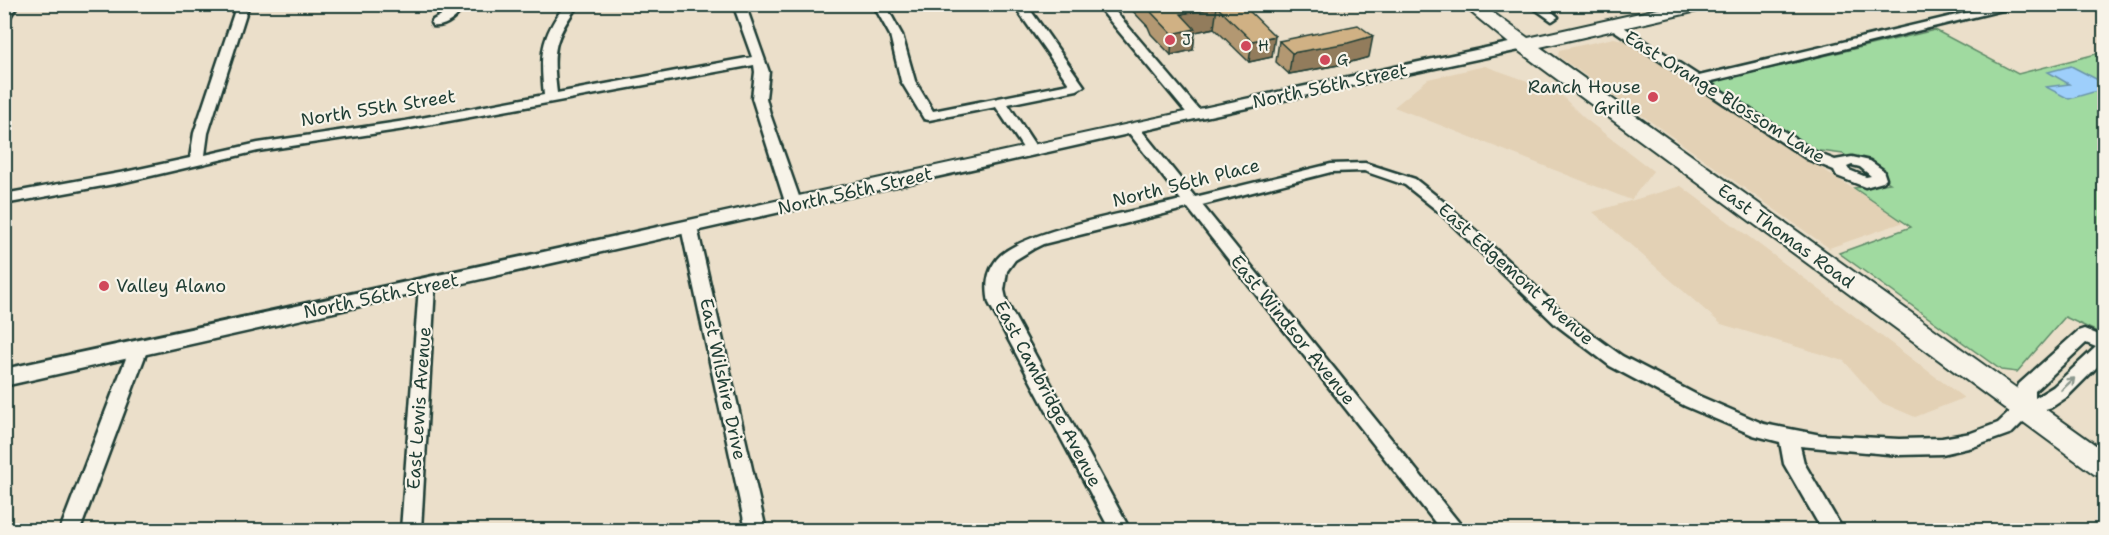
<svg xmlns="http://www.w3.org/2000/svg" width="2109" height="535" viewBox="0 0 2109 535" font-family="'Shantell Sans',sans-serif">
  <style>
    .built { fill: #e3d1b5 }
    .green { fill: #a0daa0; stroke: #608c6a; stroke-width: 1.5 }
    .water { fill: #9ecffb; stroke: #6b95ab; stroke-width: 1.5 }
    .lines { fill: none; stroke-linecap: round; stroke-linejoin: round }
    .minor-casing { stroke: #1f3d34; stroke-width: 5 }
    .tertiary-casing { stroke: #1f3d34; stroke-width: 5 }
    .secondary-casing { stroke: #1f3d34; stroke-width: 4 }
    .minor { fill: #f7f3e8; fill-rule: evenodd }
    .tertiary { fill: #f7f3e8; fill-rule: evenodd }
    .secondary { fill: #f7f3e8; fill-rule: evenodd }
    .wall { fill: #b39872; stroke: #1f3d34; stroke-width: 1.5 }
    .shaded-wall { fill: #927c5c; stroke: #1f3d34; stroke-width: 1.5 }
    .building { fill: #d0b184; stroke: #1f3d34; stroke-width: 1.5 }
    .oneway { stroke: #8b988e }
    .poi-dot { fill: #d1495b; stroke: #f7f3e8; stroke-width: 2 }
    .labels { text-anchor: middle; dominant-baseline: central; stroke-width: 4.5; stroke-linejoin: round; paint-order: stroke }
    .far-poi-label { font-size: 15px; fill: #1f3d34; stroke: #f7f3e8; text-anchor: start }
    .street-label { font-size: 18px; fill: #1f3d34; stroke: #f7f3e8 }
    .poi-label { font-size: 18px; fill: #1f3d34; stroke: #f7f3e8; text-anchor: end }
  </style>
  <rect width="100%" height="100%" fill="#ebdfca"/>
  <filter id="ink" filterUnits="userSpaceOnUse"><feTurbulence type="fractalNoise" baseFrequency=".0167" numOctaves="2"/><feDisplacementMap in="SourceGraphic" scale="12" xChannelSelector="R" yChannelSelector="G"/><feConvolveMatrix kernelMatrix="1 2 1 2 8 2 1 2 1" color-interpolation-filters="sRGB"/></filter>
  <g filter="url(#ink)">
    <!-- built -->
    <path class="built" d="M 1614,38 L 1627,41 L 1904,222 L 1829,248 L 1558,56 L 1559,50 Z
      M 1485,66 L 1558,92 L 1583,117 L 1653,171 L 1631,200 L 1394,107 L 1428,79 Z
      M 1681,186 L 1964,398 L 1915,417 L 1880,402 L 1844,361 L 1721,324 L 1593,212 Z"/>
    <!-- green -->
    <path class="green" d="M 1935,30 L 2018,74 L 2104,52 L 2104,335 L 2065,317 L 2017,372 L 2001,370 L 1839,253 L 1911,227 L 1854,188 L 1890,183 L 1843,154 L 1813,150 L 1707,83 Z"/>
    <!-- water -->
    <path class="water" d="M 2071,66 L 2104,83 L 2104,89 L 2069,99 L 2046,87 L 2069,84 L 2048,72 Z"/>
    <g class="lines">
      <defs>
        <path id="minor" d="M 237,4 L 249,4 L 208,133 L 205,155 L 258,143 L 405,121 L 544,95 C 540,56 540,37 566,4 L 579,4 C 553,39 552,50 557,93 L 752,57 L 733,4 L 745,4 L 769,72 L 766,98 L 770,114 L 802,205 L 794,210 L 786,205 L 752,98 L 755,72 L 754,65 L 405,129 L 258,151 L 125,182 L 4,204 L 4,194 L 125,172 L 190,158 L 194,133 Z
          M 453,4 L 465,4 C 459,16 446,28 433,26 L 431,23 L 433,20 L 450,10 Z
          M 873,4 L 885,4 L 902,35 L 915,81 L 933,111 L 1069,84 L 1013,4 L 1026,4 L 1084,86 L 1077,90 L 1008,104 L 1039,151 L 1032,155 L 1027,154 L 996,107 L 929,120 L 924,119 L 901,81 L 890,35 Z
          M 1096,4 L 1109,4 L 1200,111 L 1202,114 L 1200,117 L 1190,117 Z
          M 1528,4 L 1543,4 L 1558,17 L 1552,21 Z
          M 2003,4 L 2027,4 L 1708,82 L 1817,153 L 1835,160 L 1852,157 L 1870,161 L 1883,170 L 1886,179 L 1883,182 L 1865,187 L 1837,176 L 1834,170 L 1807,159 L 1606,25 L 1612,21 L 1616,22 L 1699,76 ZM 1852,165 L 1860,167 L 1871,176 L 1866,177 L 1849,170 L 1847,167 Z
          M 1133,125 L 1138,126 L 1195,197 L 1331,164 L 1365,163 L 1415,179 L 1449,206 L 1567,316 L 1622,356 L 1699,396 L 1764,424 L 1821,435 L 1899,439 L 1942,438 L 1971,433 L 1998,423 L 2016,406 L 2017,389 L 2019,384 L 2078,331 L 2084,329 L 2104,337 L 2104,360 L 2067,397 L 2052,407 L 2032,413 L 2012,433 L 1973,447 L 1942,454 L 1899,455 L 1800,446 L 1804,463 L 1843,530 L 1822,530 L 1784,464 L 1780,442 L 1753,435 L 1685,406 L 1610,366 L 1555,324 L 1439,212 L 1405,185 L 1364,171 L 1331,172 L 1202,205 L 1460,524 L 1463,530 L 1441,530 L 1188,208 L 1043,244 L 1033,249 L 1015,260 L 1007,271 L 1004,290 L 1007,303 L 1130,530 L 1110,530 L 989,303 C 986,287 986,273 997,259 C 1020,230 1142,210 1181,200 L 1126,129 ZM 2086,343 L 2096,347 L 2053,387 L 2035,398 L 2035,391 Z
          M 689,222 L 697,227 L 766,530 L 746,530 L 681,227 Z
          M 427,280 L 433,282 L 435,286 L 421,530 L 401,530 L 419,286 L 421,282 Z
          M 139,342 L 145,344 L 148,348 L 80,530 L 60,530 L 130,348 L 133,344 Z"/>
        <path id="tertiary" d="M 4,4 L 18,4 L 10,17 L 4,19 Z
          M 1523,40 L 1529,42 L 1531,45 L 1529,48 L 1195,119 L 4,386 L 4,369 C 511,261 1016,146 1523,40 Z"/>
        <path id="secondary" d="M 1461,4 L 1481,4 L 1528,38 L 1680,4 L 1714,4 L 1706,9 L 1540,47 L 2104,451 L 2104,477 L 2094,474 L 1516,49 Z"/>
      </defs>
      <!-- minor casing -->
      <use href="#minor" class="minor-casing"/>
      <!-- tertiary casing -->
      <use href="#tertiary" class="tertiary-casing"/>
      <!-- secondary casing -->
      <use href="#secondary" class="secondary-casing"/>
      <!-- minor -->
      <use href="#minor" class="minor"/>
      <!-- tertiary -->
      <use href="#tertiary" class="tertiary"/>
      <!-- secondary -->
      <use href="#secondary" class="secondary"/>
    </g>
    <!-- wall -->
    <path class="wall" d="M 1126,4 L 1244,4 L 1243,6 L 1272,57 L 1249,62 L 1214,28 L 1195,32 L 1193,50 L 1171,55 L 1151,34 L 1148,27 Z
      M 1279,41 L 1369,57 L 1344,64 L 1289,74 L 1276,62 Z"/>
    <!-- shaded-wall -->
    <path class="shaded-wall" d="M 1217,7 L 1214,28 L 1195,32 L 1193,50 L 1171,55 L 1172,34 L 1181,14 Z
      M 1275,36 L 1272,57 L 1249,62 L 1252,41 Z
      M 1373,36 L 1369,57 L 1344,64 L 1289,74 L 1292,53 Z"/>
    <!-- building -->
    <path class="building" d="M 1147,4 L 1242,4 L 1275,36 L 1252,41 L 1217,7 L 1181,14 L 1195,29 L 1172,34 L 1152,13 Z
      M 1358,25 L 1373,36 L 1348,43 L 1292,53 L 1279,41 Z"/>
    <!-- one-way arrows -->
    <defs><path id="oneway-shaft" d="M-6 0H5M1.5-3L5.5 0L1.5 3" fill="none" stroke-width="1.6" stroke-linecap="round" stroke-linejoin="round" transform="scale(1.5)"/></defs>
    <use class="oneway" href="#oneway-shaft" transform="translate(2068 384) rotate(-43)"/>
  </g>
  <!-- markers -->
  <g class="poi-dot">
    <circle cx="1170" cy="40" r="6"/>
    <circle cx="1246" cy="46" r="6"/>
    <circle cx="1325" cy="60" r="6"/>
    <circle cx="1653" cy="97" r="6"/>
    <circle cx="104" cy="286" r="6"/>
  </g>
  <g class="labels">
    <!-- far-poi labels -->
    <g class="far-poi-label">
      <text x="1182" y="40">J</text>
      <text x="1258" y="46">H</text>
      <text x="1337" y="60">G</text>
    </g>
    <!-- street labels -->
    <g class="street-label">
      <text transform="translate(1330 86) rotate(-12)">North 56th Street</text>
      <text transform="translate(1725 97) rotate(32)">East Orange Blossom Lane</text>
      <text transform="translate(378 108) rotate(-9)">North 55th Street</text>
      <text transform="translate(1186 183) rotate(-14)">North 56th Place</text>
      <text transform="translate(855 191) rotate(-13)">North 56th Street</text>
      <text transform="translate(1786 236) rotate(36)">East Thomas Road</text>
      <text transform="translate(1516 274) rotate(42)">East Edgemont Avenue</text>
      <text transform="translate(381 296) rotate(-12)">North 56th Street</text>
      <text transform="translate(1293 330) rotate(51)">East Windsor Avenue</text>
      <text transform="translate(723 379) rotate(78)">East Wilshire Drive</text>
      <text transform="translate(1048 394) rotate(62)">East Cambridge Avenue</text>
      <text transform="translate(419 408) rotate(-86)">East Lewis Avenue</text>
    </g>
    <!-- poi labels -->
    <g class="poi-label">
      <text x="1641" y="87">Ranch House<tspan x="1641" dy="21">Grille</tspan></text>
      <text x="116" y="286" text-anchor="start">Valley Alano</text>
    </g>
  </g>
  <!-- margin -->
  <rect width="2109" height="535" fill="none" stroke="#f7f3e8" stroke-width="24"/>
  <rect x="12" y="12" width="2085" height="511" fill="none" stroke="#1f3d34" stroke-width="2" filter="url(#ink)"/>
</svg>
